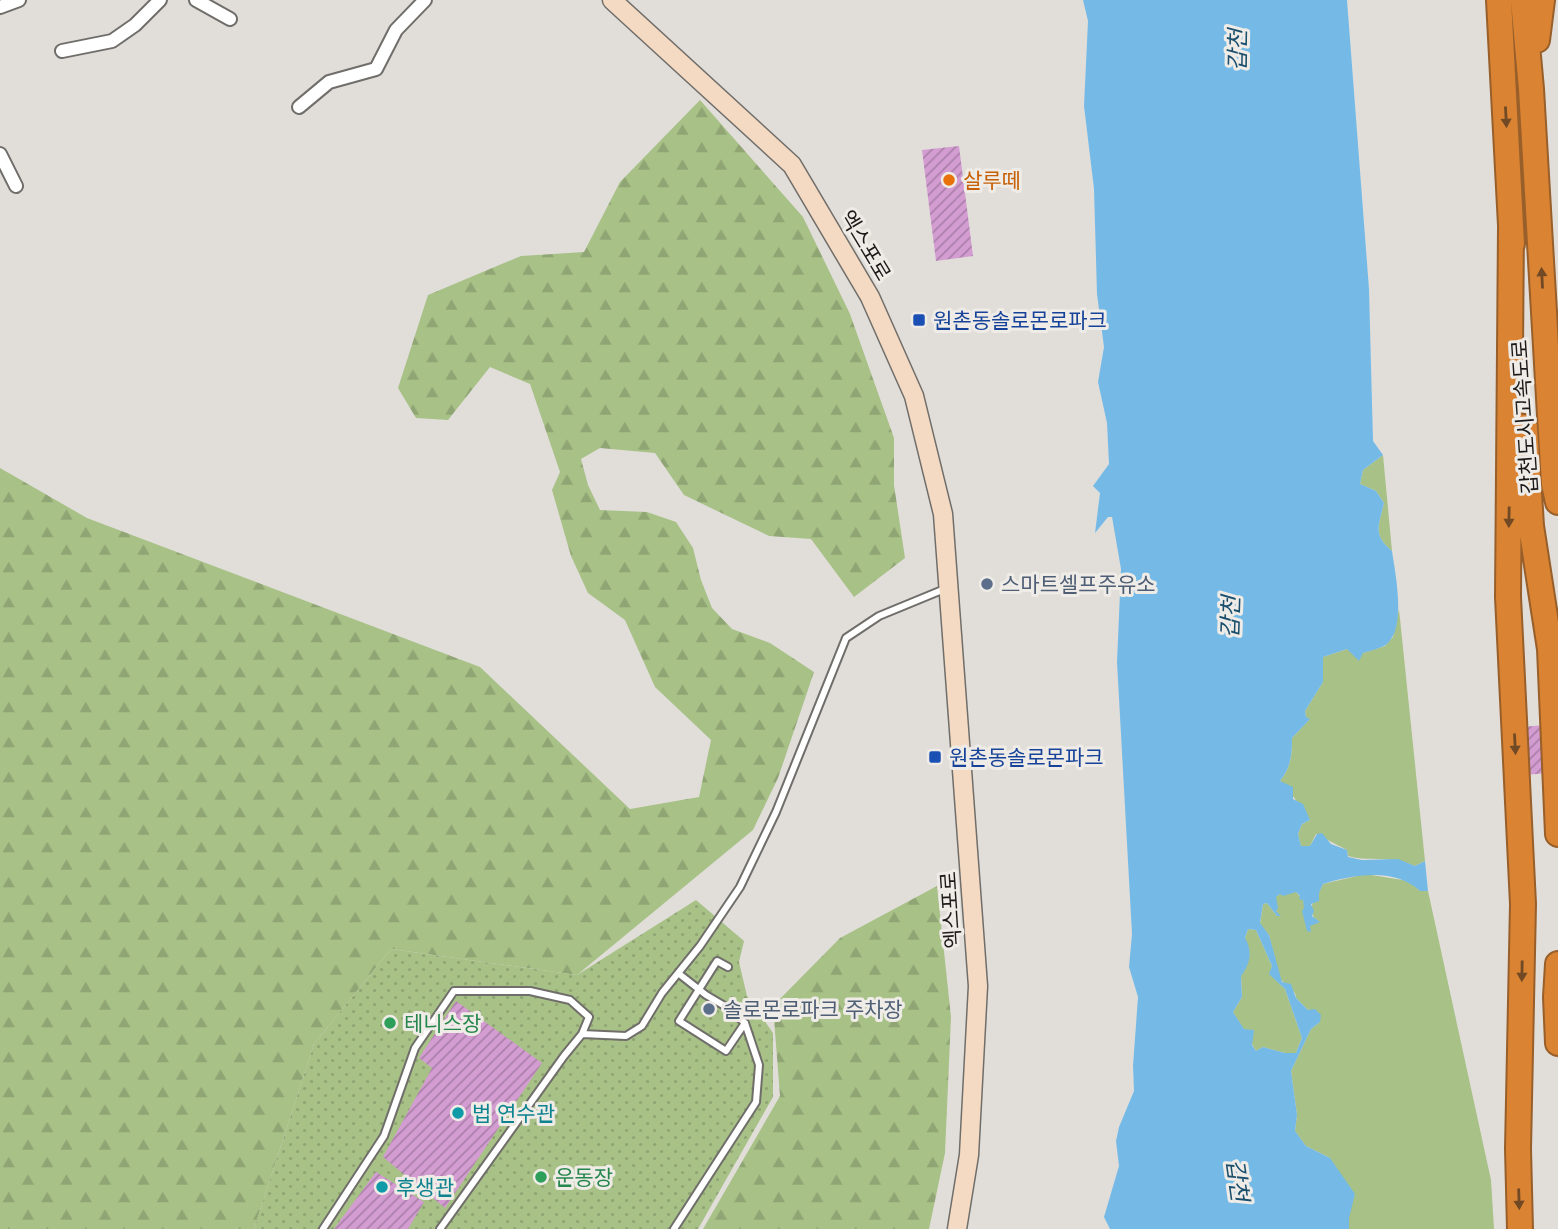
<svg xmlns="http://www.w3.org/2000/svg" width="1558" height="1229" viewBox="0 0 1558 1229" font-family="Quicksand,'Noto Sans KR',sans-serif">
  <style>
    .grass { fill: #a8c187 }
    .forest { fill: url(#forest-firs) }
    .park { fill: url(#park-dots) }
    .water { fill: #75bae7; fill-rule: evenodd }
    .building { fill: url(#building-hatch) }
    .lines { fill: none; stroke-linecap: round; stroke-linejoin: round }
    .lane-casing { stroke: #706e6a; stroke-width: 10 }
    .street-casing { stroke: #706e6a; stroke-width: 16 }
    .secondary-casing { stroke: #706e6a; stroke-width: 21 }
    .highway-casing { stroke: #985f2a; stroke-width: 28 }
    .lane { stroke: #fff; stroke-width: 6 }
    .street { stroke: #fff; stroke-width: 12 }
    .secondary { stroke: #f4dac2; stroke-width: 18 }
    .highway { stroke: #da8332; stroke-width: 24 }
    .oneway { fill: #714a25 }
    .food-dot { fill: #e8710a; stroke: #efece7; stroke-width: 2.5 }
    .transit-dot { fill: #1a4fb4; stroke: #efece7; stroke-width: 2.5 }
    .service-dot { fill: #5c6f8a; stroke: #efece7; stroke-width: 2.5 }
    .leisure-dot { fill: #2e9e5b; stroke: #efece7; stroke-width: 2.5 }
    .culture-dot { fill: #0f9aa8; stroke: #efece7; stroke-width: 2.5 }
    .labels { text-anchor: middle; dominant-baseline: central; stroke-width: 6; stroke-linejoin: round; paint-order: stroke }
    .food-label { font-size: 21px; fill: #c56008; stroke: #efece7; text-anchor: start }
    .street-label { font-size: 21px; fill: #1c1b1a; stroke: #efece7 }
    .transit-label { font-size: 21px; fill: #164399; stroke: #efece7; text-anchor: start }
    .service-label { font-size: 21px; fill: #4e5e75; stroke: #efece7; text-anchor: start }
    .leisure-label { font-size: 21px; fill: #27864d; stroke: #efece7; text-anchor: start }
    .culture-label { font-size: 21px; fill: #0d838f; stroke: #efece7; text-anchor: start }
    .water-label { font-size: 23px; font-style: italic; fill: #194e6c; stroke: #efece7 }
  </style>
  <defs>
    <pattern id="forest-firs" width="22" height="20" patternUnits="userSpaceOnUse" patternTransform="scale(1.75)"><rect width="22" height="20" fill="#a8c187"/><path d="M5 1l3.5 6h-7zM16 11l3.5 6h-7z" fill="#90a574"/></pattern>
    <pattern id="park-dots" width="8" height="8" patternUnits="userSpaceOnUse" patternTransform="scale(1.75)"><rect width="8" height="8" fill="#a8c187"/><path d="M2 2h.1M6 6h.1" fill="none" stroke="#90a574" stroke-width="1.8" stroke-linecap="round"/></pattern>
    <pattern id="building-hatch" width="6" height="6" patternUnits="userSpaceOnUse" patternTransform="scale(1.75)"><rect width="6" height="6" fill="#d49dd2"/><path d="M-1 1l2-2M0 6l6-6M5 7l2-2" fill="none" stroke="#ab7faa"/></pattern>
  </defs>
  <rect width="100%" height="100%" fill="#e1deda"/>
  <!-- grass -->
  <path class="grass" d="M 1383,455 L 1392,551 C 1372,535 1379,525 1384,503 L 1376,491 L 1360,484 L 1363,470 Z
    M 1399,609 L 1425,861 L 1415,866 C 1386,854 1375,863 1348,856 L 1347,850 L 1316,834 L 1310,846 L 1301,846 L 1298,834 L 1302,824 L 1310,820 L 1285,785 L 1280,781 C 1291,767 1292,755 1292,738 L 1309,720 L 1306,717 L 1305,711 L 1323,682 L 1323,657 L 1347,649 L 1363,653 L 1385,646 L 1393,637 Z
    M 1365,874 L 1409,881 L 1420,891 L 1428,891 L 1491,1180 L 1494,1229 L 1349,1229 L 1349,1218 L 1330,1158 L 1306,1146 L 1295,1131 L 1297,1115 L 1291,1071 L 1311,1029 L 1320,1022 L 1296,998 L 1295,993 L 1280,979 L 1269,935 L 1260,924 L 1263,904 L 1267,903 L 1277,916 L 1280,916 L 1276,911 L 1276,897 L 1280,894 L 1296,892 L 1303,900 L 1310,926 L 1316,920 C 1305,907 1317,897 1323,884 Z
    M 1248,929 L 1256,930 L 1272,966 L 1270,974 L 1285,989 L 1302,1038 L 1296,1053 L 1285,1053 L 1263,1047 L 1256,1051 L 1233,1012 L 1242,997 L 1241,976 L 1245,938 Z"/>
  <!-- forest -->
  <path class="forest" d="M 700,100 L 803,217 L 850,314 L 894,438 L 894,485 L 905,558 L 854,597 L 811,539 L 769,536 L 684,495 L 655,453 L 600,448 L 581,459 L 588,485 L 600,510 L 647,512 L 676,522 L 693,548 L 701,580 L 712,608 L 732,629 L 770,643 L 814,672 L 778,778 L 753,830 L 577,975 L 391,949 L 314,1044 L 254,1229 L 0,1229 L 0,468 L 87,518 L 480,667 L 630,809 L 699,797 L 711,740 L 655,687 L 625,620 L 588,593 L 571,556 L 552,490 L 560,472 L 530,384 L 490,367 L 448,420 L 416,418 L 398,388 L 428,295 L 521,256 L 584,252 L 620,182 Z
    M 937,886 L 951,1017 L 945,1153 L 929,1229 L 703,1229 L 780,1096 L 773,1006 L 840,938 Z"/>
  <!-- park -->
  <path class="park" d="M 696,900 L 744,941 L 739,962 L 747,996 L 773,1033 L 773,1097 L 698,1229 L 254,1229 L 314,1044 L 391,949 L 577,975 Z"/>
  <!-- water -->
  <path class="water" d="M 1083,0 L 1347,0 L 1369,289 L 1373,441 L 1383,455 L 1363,470 L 1360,484 L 1376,491 L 1384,503 C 1379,525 1372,535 1392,551 C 1395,573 1408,632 1384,646 C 1378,649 1369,651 1363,653 L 1359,661 L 1347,649 L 1323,657 L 1323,682 L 1305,711 L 1306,717 L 1310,719 L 1292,738 C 1292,755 1291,767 1280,781 L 1293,787 L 1293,799 L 1303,804 L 1310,820 L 1302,824 L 1298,834 L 1301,846 L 1310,846 L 1317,834 L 1322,833 L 1331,844 L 1347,850 L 1348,857 L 1362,860 L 1398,859 L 1415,866 L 1425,861 L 1428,891 L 1420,891 C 1394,867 1353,875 1323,884 L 1319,893 L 1319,901 L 1311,904 L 1314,911 L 1312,916 L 1320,922 L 1310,926 L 1311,932 L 1307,931 L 1302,911 L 1304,908 L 1303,900 L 1299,899 L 1300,896 L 1296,892 L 1283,896 L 1280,894 L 1276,897 L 1278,908 L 1276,911 L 1281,916 L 1277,916 L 1267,903 L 1263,904 L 1260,923 L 1269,935 L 1282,982 L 1291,984 L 1296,998 L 1308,1010 L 1315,1009 L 1321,1015 L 1320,1022 L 1311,1029 L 1291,1071 L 1297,1115 L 1295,1131 L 1306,1146 L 1330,1158 L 1355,1194 L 1349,1218 L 1349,1229 L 1110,1229 L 1104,1217 L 1119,1166 L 1116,1141 L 1119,1127 L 1134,1091 L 1133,1066 L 1138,997 L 1129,967 L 1132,934 L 1117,662 L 1121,569 L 1112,517 L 1108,517 L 1095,533 L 1100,493 L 1093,486 L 1109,464 L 1107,423 L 1098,382 L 1104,347 L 1097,294 L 1094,189 L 1084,106 L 1088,21 ZM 1248,929 L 1256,930 L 1272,966 L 1269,974 L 1285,989 L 1302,1038 L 1296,1053 L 1285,1053 L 1263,1047 L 1256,1051 L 1252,1045 L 1254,1030 L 1244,1029 L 1233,1012 L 1242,997 L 1241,976 C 1250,965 1253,951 1245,938 Z"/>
  <!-- building -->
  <path class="building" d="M 959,146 L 973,256 L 936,261 L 922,150 Z
    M 1545,725 L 1549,773 L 1523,775 L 1520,727 Z
    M 456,1001 L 542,1063 L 445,1208 L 383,1157 L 432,1068 L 419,1058 Z
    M 376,1172 L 424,1202 L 408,1229 L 334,1229 Z"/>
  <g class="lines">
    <defs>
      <path id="lane" d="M 728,967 L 717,961 L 679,1021 L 726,1051 L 745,1023
        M 323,1229 L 384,1136 L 415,1048 L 454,991 L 530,991 L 570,1000 L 589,1017 L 582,1034
        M 440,1229 L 564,1056 L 582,1034 L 626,1036 L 642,1026 L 662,993 L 700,946 L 740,887 L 776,812 L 846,638 L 879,616 L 947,588
        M 674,1229 L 756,1102 L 759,1065 L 745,1023 L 728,1008 L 706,995 L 678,973"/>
      <path id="street" d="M 196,0 L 230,19
        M 0,7 L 19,0
        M 62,51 L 112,41 L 135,25 L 160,0
        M 299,107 L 329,82 L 376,69 L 396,30 L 425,0
        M 0,154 L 16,186"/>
      <path id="secondary" d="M 612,0 L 792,165 L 870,297 L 914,396 L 943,514 L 978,986 L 969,1155 L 957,1229"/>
      <path id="highway" d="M 1499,0 L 1512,244
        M 1523,0 L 1531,89 L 1554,484 L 1558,502
        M 1537,40 L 1542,0
        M 1511,228 L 1508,597 L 1523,904 L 1518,1149 L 1520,1229
        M 1525,427 L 1531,526 L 1550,649 L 1558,834
        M 1558,964 L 1556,997 L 1558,1043"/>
    </defs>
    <!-- lane casing -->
    <use href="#lane" class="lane-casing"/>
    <!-- street casing -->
    <use href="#street" class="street-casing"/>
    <!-- secondary casing -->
    <use href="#secondary" class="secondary-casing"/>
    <!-- highway casing -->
    <use href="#highway" class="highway-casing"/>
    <!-- lane -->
    <use href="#lane" class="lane"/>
    <!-- street -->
    <use href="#street" class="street"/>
    <!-- secondary -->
    <use href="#secondary" class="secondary"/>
    <!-- highway -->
    <use href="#highway" class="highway"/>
  </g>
  <!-- one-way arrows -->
  <defs><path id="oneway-solid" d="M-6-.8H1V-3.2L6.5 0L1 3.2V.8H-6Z" transform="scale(1.75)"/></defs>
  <g class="oneway">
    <use href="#oneway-solid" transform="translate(1506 117) rotate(87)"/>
    <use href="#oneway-solid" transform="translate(1542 278) rotate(-93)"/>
    <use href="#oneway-solid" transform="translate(1509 517) rotate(91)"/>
    <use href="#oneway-solid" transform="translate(1515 744) rotate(87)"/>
    <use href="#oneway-solid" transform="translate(1522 971) rotate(91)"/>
    <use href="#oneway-solid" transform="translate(1519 1199) rotate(88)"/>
  </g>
  <!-- markers -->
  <circle class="food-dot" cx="949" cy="180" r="7"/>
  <g class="transit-dot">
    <rect x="912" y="313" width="14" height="14" rx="3.5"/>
    <rect x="928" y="750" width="14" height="14" rx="3.5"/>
  </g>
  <g class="service-dot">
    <circle cx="987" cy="584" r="7"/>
    <circle cx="709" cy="1009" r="7"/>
  </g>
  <g class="leisure-dot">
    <circle cx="390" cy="1023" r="7"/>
    <circle cx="541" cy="1177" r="7"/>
  </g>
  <g class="culture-dot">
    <circle cx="458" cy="1113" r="7"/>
    <circle cx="382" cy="1187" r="7"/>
  </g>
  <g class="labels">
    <!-- food labels -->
    <g class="food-label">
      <text x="963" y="180">살루떼</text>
    </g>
    <!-- street labels -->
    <g class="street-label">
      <text transform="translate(866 245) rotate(59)">엑스포로</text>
      <text transform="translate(1524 417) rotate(-94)">갑천도시고속도로</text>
      <text transform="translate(950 910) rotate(-94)">엑스포로</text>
    </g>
    <!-- transit labels -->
    <g class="transit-label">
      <text x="933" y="320">원촌동솔로몬로파크</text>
      <text x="949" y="757">원촌동솔로몬파크</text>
    </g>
    <!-- service labels -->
    <g class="service-label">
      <text x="1001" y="584">스마트셀프주유소</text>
      <text x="723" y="1009">솔로몬로파크 주차장</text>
    </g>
    <!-- leisure labels -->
    <g class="leisure-label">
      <text x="404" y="1023">테니스장</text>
      <text x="555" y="1177">운동장</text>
    </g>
    <!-- culture labels -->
    <g class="culture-label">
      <text x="472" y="1113">법 연수관</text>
      <text x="396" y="1187">후생관</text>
    </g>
    <!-- water labels -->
    <g class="water-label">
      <text transform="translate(1237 50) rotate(-89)">갑천</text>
      <text transform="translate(1230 617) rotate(-88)">갑천</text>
      <text transform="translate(1238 1180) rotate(82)">갑천</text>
    </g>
  </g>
</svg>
